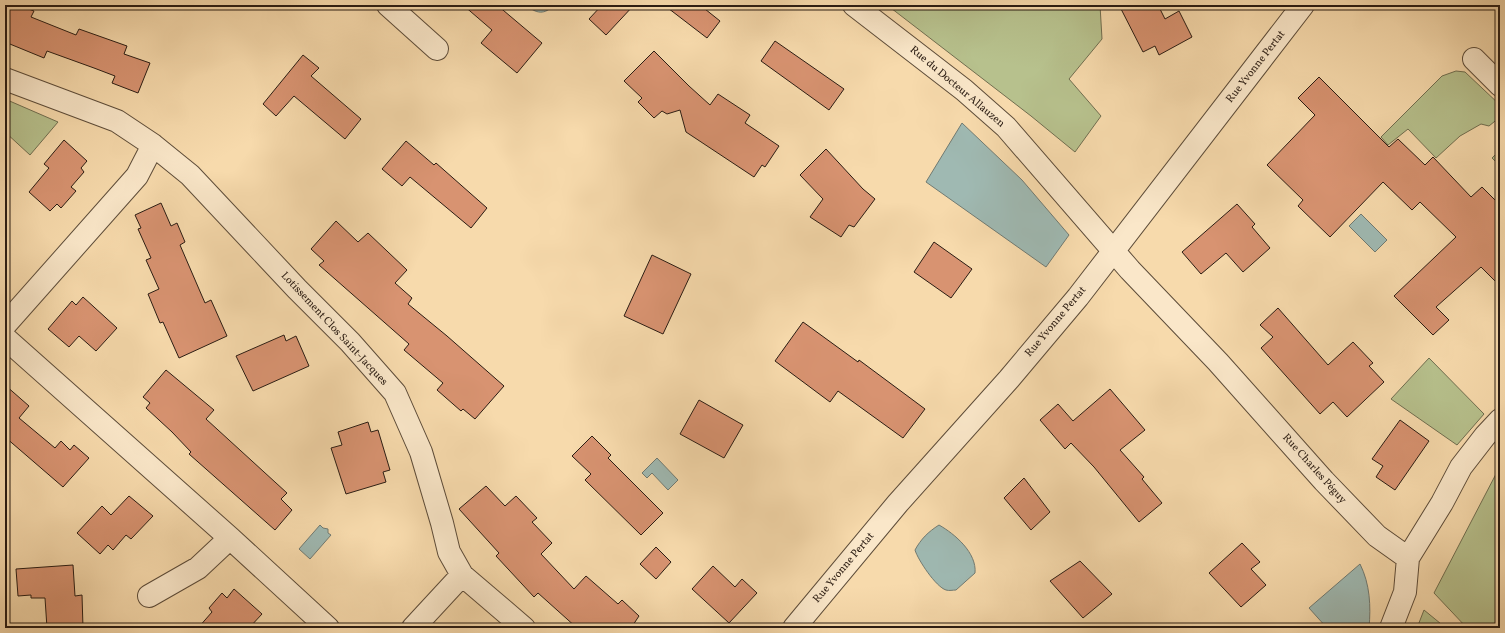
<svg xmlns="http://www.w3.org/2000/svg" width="1505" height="633" viewBox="0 0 1505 633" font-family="Vollkorn,serif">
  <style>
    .green { fill: #b7c18d; stroke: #706e50 }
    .water { fill: #9fb9b2; stroke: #707a72 }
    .building { fill: #d89371; stroke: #2a1c13 }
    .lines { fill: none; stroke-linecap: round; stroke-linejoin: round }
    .street-casing { stroke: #5d4c39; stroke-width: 24 }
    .street { stroke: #fae7c9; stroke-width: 22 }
    .labels { text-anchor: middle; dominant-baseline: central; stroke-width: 3; stroke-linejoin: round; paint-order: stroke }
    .street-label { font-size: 11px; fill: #2a1c13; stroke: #fae7c9 }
  </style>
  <rect width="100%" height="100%" fill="#f7daac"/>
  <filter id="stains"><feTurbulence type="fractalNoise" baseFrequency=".005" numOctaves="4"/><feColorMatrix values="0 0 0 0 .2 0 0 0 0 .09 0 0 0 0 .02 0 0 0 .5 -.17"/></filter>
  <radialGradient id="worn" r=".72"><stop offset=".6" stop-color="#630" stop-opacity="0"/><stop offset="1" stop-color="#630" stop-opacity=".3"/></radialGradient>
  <!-- green -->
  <path class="green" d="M 887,5 L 1100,5 L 1102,39 L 1069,79 L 1101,116 L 1075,152 L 1031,116 Z
    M 1456,71 L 1465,72 L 1500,105 L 1500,117 L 1489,126 L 1481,124 L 1460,136 L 1436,158 L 1408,129 L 1388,145 L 1381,137 L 1442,76 Z
    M 5,99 L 58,122 L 30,155 L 5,132 Z
    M 1500,150 L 1500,166 L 1492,158 Z
    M 1429,358 L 1484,414 L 1457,445 L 1391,399 Z
    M 1500,470 L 1500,628 L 1467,628 L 1434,593 L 1496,474 Z
    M 1424,610 L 1446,628 L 1417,628 Z"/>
  <!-- water -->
  <path class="water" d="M 527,5 L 553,5 C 546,15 535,14 527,5 Z
    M 962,123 L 1022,180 L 1069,235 L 1046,267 L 926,182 Z
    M 1361,214 L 1387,240 L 1375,252 L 1349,226 Z
    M 657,458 L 678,480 L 668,490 L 652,473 L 647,478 L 642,473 Z
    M 320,525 L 323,528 L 328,529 L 328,533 L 331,535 L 310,559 L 299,549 Z
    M 939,525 C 955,534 977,553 975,573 L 956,590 C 953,590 949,591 946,590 C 936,587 918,560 915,550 C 921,539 928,532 939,525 Z
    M 1360,564 C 1370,584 1371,606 1369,628 L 1327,628 L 1309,608 Z"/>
  <!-- building -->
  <path class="building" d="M 5,5 L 18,5 L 34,11 L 31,17 L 76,35 L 79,29 L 127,46 L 124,54 L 150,63 L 138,93 L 112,83 L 115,76 L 94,68 L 47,51 L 44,58 L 5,42 Z
    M 463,5 L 497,5 L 542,43 L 517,73 L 481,43 L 492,30 Z
    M 602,5 L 634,5 L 606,35 L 589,19 Z
    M 664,5 L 700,5 L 720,21 L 707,38 Z
    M 1119,5 L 1158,5 L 1165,19 L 1179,11 L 1192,37 L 1159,55 L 1155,46 L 1143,52 Z
    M 775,41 L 844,89 L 829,110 L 761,61 Z
    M 654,51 L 689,86 L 710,105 L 718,94 L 750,115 L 745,123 L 779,146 L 765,167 L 762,165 L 754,177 L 686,132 L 680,110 L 667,114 L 662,111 L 654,118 L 638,102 L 642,98 L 624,81 Z
    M 303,55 L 319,68 L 311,76 L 361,119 L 345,139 L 294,96 L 276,116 L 263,104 Z
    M 1319,77 L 1389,147 L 1398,139 L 1425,165 L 1433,157 L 1471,197 L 1482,187 L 1500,205 L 1500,286 L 1481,267 L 1436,307 L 1449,320 L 1433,335 L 1394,296 L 1456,237 L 1420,202 L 1412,210 L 1383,182 L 1330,237 L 1298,206 L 1303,200 L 1267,165 L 1315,115 L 1298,98 Z
    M 64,140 L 87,161 L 81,168 L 84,172 L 71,187 L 76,191 L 61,208 L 57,204 L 50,211 L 29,192 L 49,168 L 44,164 Z
    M 406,141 L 434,165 L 436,163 L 487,208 L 471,228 L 410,177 L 402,186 L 382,169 Z
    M 826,149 L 863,189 L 875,199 L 854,227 L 849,225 L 841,237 L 810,217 L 823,199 L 800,175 Z
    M 161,203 L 171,226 L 177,223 L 185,242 L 180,245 L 205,303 L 211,300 L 227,336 L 179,358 L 163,322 L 160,323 L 148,294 L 159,289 L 146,260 L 151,258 L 138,229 L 141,228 L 135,215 Z
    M 1237,204 L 1255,224 L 1252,227 L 1270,248 L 1243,272 L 1226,253 L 1201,274 L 1182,252 Z
    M 336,221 L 358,242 L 368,233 L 407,270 L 395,283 L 412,298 L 408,304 L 447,336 L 504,386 L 475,419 L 463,409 L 461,411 L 437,390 L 443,383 L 404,350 L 409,344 L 319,265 L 324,261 L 311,249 Z
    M 934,242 L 972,269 L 951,298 L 914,272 Z
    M 652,255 L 691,274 L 663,334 L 624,316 Z
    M 83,297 L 117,328 L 96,351 L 79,336 L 69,347 L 48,329 L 72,301 L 76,305 Z
    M 1278,308 L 1328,365 L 1353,342 L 1373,363 L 1369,366 L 1384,382 L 1347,417 L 1333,402 L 1320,414 L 1261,348 L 1273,337 L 1260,325 Z
    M 803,322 L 858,362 L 859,360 L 925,409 L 903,438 L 838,391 L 830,402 L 775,361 Z
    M 284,335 L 286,341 L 296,336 L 309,366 L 253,391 L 236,356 Z
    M 166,370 L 214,410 L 206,419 L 287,493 L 281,499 L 292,510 L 275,530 L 189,454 L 191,452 L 172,432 L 146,408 L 150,403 L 143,397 Z
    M 5,385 L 29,406 L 19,418 L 55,448 L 61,441 L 70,450 L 74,445 L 89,458 L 63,487 L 5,437 Z
    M 1110,389 L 1145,430 L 1120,450 L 1144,477 L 1142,479 L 1162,503 L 1139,522 L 1094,467 L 1071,443 L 1065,449 L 1040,420 L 1058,404 L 1073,421 Z
    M 699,400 L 743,425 L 724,458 L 680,434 Z
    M 1400,420 L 1429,441 L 1395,490 L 1376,477 L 1383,466 L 1372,459 Z
    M 368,422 L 371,432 L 378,430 L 390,470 L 383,472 L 386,482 L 346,494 L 331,448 L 342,445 L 338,432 Z
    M 592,436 L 611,455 L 608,458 L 663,513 L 641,535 L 585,480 L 591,474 L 572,456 Z
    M 1024,478 L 1050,512 L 1031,530 L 1004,498 Z
    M 486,486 L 505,506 L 516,496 L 537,518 L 532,522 L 552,543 L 541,554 L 574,589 L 586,576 L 618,604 L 622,600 L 639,616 L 631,628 L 577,628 L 538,593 L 534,597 L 496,556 L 499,553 L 459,509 Z
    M 129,496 L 153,516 L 131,539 L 126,535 L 113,550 L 108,545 L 100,554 L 77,533 L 102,506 L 111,515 Z
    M 1242,543 L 1260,562 L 1251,569 L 1266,585 L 1241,607 L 1209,573 Z
    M 656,547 L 671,562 L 656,579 L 640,564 Z
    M 1080,561 L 1112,594 L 1083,618 L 1050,581 Z
    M 73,565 L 75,596 L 82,595 L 83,628 L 47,628 L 45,598 L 31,598 L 31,595 L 18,596 L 16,569 Z
    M 713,566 L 735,587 L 742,579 L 757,593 L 729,623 L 692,589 Z
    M 234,589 L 262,614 L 249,628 L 198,628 L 212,612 L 209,608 L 222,593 L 227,598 Z"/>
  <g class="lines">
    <defs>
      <path id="street" d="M 388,5 L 437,49
        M 854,5 L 964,90 L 1006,127 L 1130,270 L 1218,362 L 1324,481 L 1377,536 L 1408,558 L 1442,503 L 1461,467 L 1485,436 L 1500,420
        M 1474,59 L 1500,85
        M 5,79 L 117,121 L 153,145 L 190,175 L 297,289 L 350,342 L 395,393 L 421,452 L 442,523 L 449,552 L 462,575
        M 5,325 L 137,176 L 153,145
        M 5,338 L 230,538 L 328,628
        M 149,596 L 198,568 L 230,538
        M 413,628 L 462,575 L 524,628
        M 794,628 L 898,503 L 1009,379 L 1078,297 L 1303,5
        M 1391,628 L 1405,592 L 1408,558"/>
    </defs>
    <!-- street casing -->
    <use href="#street" class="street-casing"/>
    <!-- street -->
    <use href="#street" class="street"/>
  </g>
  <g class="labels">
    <!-- street labels -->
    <g class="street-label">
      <text transform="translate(1256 67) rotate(-52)">Rue Yvonne Pertat</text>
      <text transform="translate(957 87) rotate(40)">Rue du Docteur Allauzen</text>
      <text transform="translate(1056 322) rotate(-50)">Rue Yvonne Pertat</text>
      <text transform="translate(334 329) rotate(47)">Lotissement Clos Saint-Jacques</text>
      <text transform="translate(1314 469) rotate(48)">Rue Charles Péguy</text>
      <text transform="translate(844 568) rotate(-50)">Rue Yvonne Pertat</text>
    </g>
  </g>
  <!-- margin -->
  <rect width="1505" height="633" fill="none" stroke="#f7daac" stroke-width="20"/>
  <rect x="6" y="6" width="1493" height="621" fill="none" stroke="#2a1c13" stroke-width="2"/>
  <rect x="10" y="10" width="1485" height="613" fill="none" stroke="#2a1c13"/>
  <rect width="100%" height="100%" filter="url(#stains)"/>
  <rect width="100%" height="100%" fill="url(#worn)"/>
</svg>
